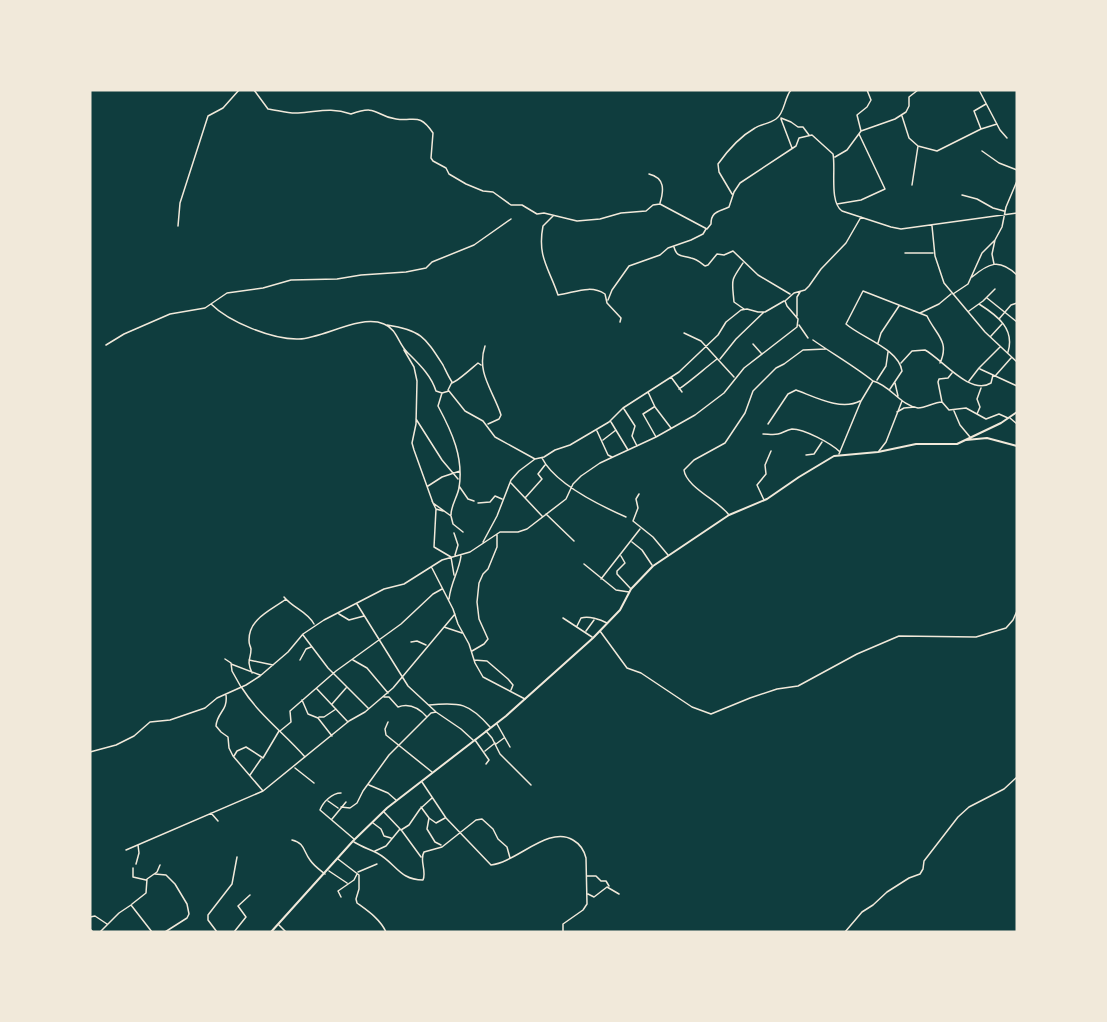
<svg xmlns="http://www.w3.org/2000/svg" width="1107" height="1022" viewBox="0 0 1107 1022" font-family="'Noto Sans',sans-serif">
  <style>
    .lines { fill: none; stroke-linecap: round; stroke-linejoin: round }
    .minor { stroke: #f1e9da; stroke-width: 1.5 }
    .tertiary { stroke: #f1e9da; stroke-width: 2 }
  </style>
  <rect width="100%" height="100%" fill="#0f3d3e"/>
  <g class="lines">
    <!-- minor -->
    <path class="minor" d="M 254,90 L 268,109 C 277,110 289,114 298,113 C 318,112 330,107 351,114 C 379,104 374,116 396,119 C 414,122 419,112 433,133 L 431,158 L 433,161 L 446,168 L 449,174 L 466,184 L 483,191 L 493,192 L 511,205 L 522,205 L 537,214 L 544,213 L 577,221 L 600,219 L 621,213 L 646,211 L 653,205 L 660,204 L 707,229 L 711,224 C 711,211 719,212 729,207 L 734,192 L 740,183 L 796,146 L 799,138 L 812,135 L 833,154 C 836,169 829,202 842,211 L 891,227 L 901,229 L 1017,213
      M 979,90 L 1000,130 L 1007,138
      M 902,116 L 909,138 L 918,146 L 912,185
      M 781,118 L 791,122 L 798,127 L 803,127 L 809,135
      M 781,119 L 792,148
      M 981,129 L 974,111 L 986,104
      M 861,131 L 857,115 L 867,107 L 871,100 L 867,90
      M 918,146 L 937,151 L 981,129 L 997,124
      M 982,151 L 999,163 L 1017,170
      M 835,157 L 847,150 L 861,131 L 895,119 L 906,112 L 909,106 L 909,97 L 918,90
      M 649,174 C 665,178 664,190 660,203
      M 732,194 L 719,172 L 718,164 C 728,150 739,137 755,128 C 761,124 769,124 776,119 C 785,113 784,98 791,90
      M 962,195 L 977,199 L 993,208 L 1004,211
      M 837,204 L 861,200 L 885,189 L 859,134
      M 553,216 L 543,226 C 537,257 549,268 558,295 C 574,293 590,284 605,294 L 607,303 L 621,318 L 620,322
      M 178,226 L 180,203 L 208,116 L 223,108 L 239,90
      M 932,226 L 935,256 L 944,283 L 985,332 L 1017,362
      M 674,247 C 677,258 682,255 691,258 C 697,259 701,263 705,266 L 708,265 L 717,254 L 724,255 L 733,251 L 758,275 L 790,294
      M 905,253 L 933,253
      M 743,263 C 730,282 732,279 734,302 L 744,309
      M 994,264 L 992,254 L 995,240 L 1002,227 L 1006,207 L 1017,181
      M 972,277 C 989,263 999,258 1017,275
      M 953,294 L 968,284 L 982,253 L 994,241
      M 987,298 L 1017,322
      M 608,300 L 612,290 L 629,266 L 660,255 L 668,248 L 691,240 L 703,234 L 706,229
      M 211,304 C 229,322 273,340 299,339 C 324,338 360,314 384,324 C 397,329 398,343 407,352 C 419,364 431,375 436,391 L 442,393 L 449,391 L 465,411 L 483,421 L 495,437 L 535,459 L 544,457 L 555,450 L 570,445 L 609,422 L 623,408 L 679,372 L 718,335 L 726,322 L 741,310 L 747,309 L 758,312 L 765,312 L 784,301
      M 979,304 C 998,316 1015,329 1008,352
      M 969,311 L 983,301 L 995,289
      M 920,313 L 939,304 L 951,294
      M 797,316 L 797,297 L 800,292
      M 999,319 L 1011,305 L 1017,303
      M 387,325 C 421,330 425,337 443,365 C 446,371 448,376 452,382 L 448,390
      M 799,325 L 808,338
      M 684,333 L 701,341 L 734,377
      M 991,336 L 1002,324
      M 813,340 C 833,354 854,366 873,381
      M 878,343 L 881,333 L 899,306
      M 753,344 L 761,353
      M 106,345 L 124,334 L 170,314 L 205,308 L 227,293 L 263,288 L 291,280 L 337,279 L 361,275 L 406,272 L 426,268 L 432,262 L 474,245 L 511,219
      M 485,346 C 476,373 493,390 501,415 L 499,419 L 488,424
      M 404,350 L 414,367 L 417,381 L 416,424 L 412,443 L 414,450 L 433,503 L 451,516 L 453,524 L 463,532
      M 720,359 L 736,339 L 764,312
      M 901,363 L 912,351 L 925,350 C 942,359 970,396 991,383 L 993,375
      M 980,369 L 1017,386
      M 996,375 L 1011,358
      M 671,377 L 682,392
      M 877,380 L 886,366 L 888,352
      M 969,381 L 979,368 L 1000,347
      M 452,383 C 458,381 472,368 478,363 L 481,365
      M 895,383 L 898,396
      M 679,389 C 692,380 704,369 717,359
      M 890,389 L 902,371 C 899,349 862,338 846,324 L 863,291 L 927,316 C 936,335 950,341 940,363
      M 648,392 L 655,407 L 671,428
      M 442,393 L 438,406 C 452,432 464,458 459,488 C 457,498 451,505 451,515
      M 942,402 L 938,382 L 939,379 L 948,378 L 952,373
      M 654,407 L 643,414 L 656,437
      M 624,409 L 635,426 L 632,436 L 637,446
      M 954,411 L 960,425 L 970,437
      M 897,412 L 904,408 L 915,407
      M 977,414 L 980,407 L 977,399 L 981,388
      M 1010,418 L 1017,424
      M 416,419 L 442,460 L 458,479
      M 611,422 L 628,450
      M 768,424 L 788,394 L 796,390 C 815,397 841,411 860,401
      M 1017,429 L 1017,435
      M 597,431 L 608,455 L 612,457
      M 763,434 C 768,434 773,435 778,434 C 783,433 786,430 792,429 C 804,429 831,443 840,452
      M 603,440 L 616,430
      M 879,451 L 886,442 L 902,401
      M 839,454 L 861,401 L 873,381 C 890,385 901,406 918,408 C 926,408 934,402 942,402 L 949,410 L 966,408 L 986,419 L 999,414 L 1008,418
      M 806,455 L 814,454 L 822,442
      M 542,458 C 555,484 601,506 626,517
      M 511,483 L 542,516
      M 428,486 L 442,477 L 460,471
      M 459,486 L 468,499 L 474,501
      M 639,494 L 636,499 L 638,508 L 633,521 L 653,537 L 668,555
      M 525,498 L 542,479 L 538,474 L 545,465
      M 764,500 L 757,485 L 766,474 L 765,465 L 771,451
      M 432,501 L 436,509 L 443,511
      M 478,503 L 490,502 L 495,496 L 502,499
      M 436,509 L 434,547 L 451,557 L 454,575
      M 546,514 L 574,541
      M 729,515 C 719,501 686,487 684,470 L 694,460 L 725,443 L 745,413 L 753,391 L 776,368 L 784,364 L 803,350 L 826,349
      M 454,533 L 458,545 L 455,555
      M 483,542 L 497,516 L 511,480 L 519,471 L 535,459
      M 632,542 L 642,550 L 652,565
      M 621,556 L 625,563 L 617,571 L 617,574 L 631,589
      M 584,564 L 616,590 L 629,592
      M 432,568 L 453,609 L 458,624 L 469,644 L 475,663 L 483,677 L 525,699
      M 601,579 L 640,529
      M 284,597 C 294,609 307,611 314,624
      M 449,599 C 451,582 459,571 461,556
      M 357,604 L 408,686 L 435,711
      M 339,614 L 349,620 L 364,616
      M 563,618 L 592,637
      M 577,626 L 581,618 C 589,616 600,619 607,623
      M 444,627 L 462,633
      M 586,631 L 594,620
      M 600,631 L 627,668 L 641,673 L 692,707 L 711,714 L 750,698 L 777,689 L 798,686 L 857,654 L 899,636 L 976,637 L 1006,628 L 1013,620 L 1017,611
      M 303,635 L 328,668 L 368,708
      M 411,642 L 417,641 L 426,645
      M 472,651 L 484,644 L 488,639 L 479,619 L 477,602 L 479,583 L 483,574 L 488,569 L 497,547 L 497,535
      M 225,659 L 231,663 L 232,671 L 241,687
      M 249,660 L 273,665
      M 300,660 L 306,649 L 311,647
      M 353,660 L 367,668 L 388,693
      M 474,660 L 487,661 L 508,679 L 513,685 L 511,690
      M 231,664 L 260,675
      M 252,673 C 246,659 251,660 251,649 C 250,644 249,646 249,640 C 249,618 272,610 286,599
      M 242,688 C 259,715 284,733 305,757
      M 317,689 L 348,722
      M 226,695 C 228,711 217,712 216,726 L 221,732 L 228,737 L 229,748 L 233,756 L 263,791
      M 384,697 L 389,697 L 398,707 C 409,703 419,708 427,717
      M 302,700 L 308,714 L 318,718 L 332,736
      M 332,704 L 346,688
      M 429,705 C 460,702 469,703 490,727
      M 319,717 L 324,717 L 336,709
      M 388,722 L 385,729 L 386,735 L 432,772
      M 497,724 L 510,747
      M 280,731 L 291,722 L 290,711 L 336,671 L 401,624 L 433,594 L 442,589
      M 486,731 L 492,738 L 500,754 L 531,785
      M 475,740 L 489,760 L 486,764
      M 496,744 L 504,738
      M 485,751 L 495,743
      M 90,752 L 116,745 L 134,736 L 150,722 L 170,720 L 205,708 L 217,698 L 246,685 L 260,676 L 288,652 L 303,634 L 324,620 L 384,589 L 404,584 L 442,560 L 470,552 L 500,532 L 518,532 L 527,529 L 566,499 L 573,484 L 581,476 L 600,463 L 656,437 L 695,415 L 724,393 L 744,368 L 797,327 L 798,319 L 787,306 L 785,301 L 794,293 L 805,290 L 809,286 L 821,269 L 846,243 L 861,217
      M 234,756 L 237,751 L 246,747 L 263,758 L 279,731
      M 295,768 L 314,783
      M 250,775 L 261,759
      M 422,782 L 446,818 L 491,865 C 517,862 549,825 573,840 C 580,844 584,850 586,858 L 587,904 L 583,910 L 563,924 L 563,932
      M 369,785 L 388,793 L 396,800
      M 341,793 C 332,793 323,802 320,810 L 354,839
      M 328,801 L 338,808
      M 341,807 L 350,808 L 357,803 L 363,791 L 389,755 L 431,713 L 436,712 L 461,729 L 473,740
      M 421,807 L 429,818 L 427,829 L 435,842 L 441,845
      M 384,812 L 402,831 L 421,857
      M 211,813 L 218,821
      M 429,818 L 436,823 L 445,818
      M 332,819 L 346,802
      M 373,823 L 381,829 L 384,836 L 391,838
      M 401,830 L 409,825 L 420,809 L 432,798
      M 292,840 C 305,843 303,851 310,860 C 314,866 320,870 325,874
      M 354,842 C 362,847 369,849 377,853 C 396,863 399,880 423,880 C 427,871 419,860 424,852 L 442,847 L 476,820 L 482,819 L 493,829 L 498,839 L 507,847 L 510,858
      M 126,850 L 263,791 L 349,721 L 365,712 L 393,688 L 455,614
      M 375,851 L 386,846 L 400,829
      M 338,859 L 359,875 L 359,889 L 356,899 L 357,903 C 368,911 380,919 386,932
      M 136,864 L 139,853 L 138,845
      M 133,868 L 133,877 L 146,880
      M 329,871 L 347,883
      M 358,872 L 377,864
      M 155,874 L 166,875 L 175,884 L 187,904 L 189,914 L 187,918 L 165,932
      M 587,876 L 596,876 L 601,881 L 606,881 L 609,886
      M 588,894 L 594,897 L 607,887 L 619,894
      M 341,897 L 338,891 L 354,880 L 357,874
      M 132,904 L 146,893 L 147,879 L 157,872 L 160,865
      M 90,917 L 95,916 L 107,924
      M 279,925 L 286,932
      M 90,929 L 93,932
      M 100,932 L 119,913 L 131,905 L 152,932
      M 217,932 L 208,920 L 208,915 L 232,884 L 237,857
      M 234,932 L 246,917 L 238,906 L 250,895
      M 845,932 L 862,912 L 873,905 L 887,892 L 909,878 L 920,874 L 923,869 L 924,861 L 958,817 L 969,807 L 1004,789 L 1017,777"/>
    <!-- tertiary -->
    <path class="tertiary" d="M 966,440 L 987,438 L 1017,446
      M 271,932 L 353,841 L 387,808 L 506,716 L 593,638 L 620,610 L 631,589 L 653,566 L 729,515 L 767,499 L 799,477 L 834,456 L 878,452 L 916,444 L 957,444 L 1001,423 L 1017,412"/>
  </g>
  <!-- border -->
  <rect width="1107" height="1022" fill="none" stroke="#f1e9da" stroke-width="183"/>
</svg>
